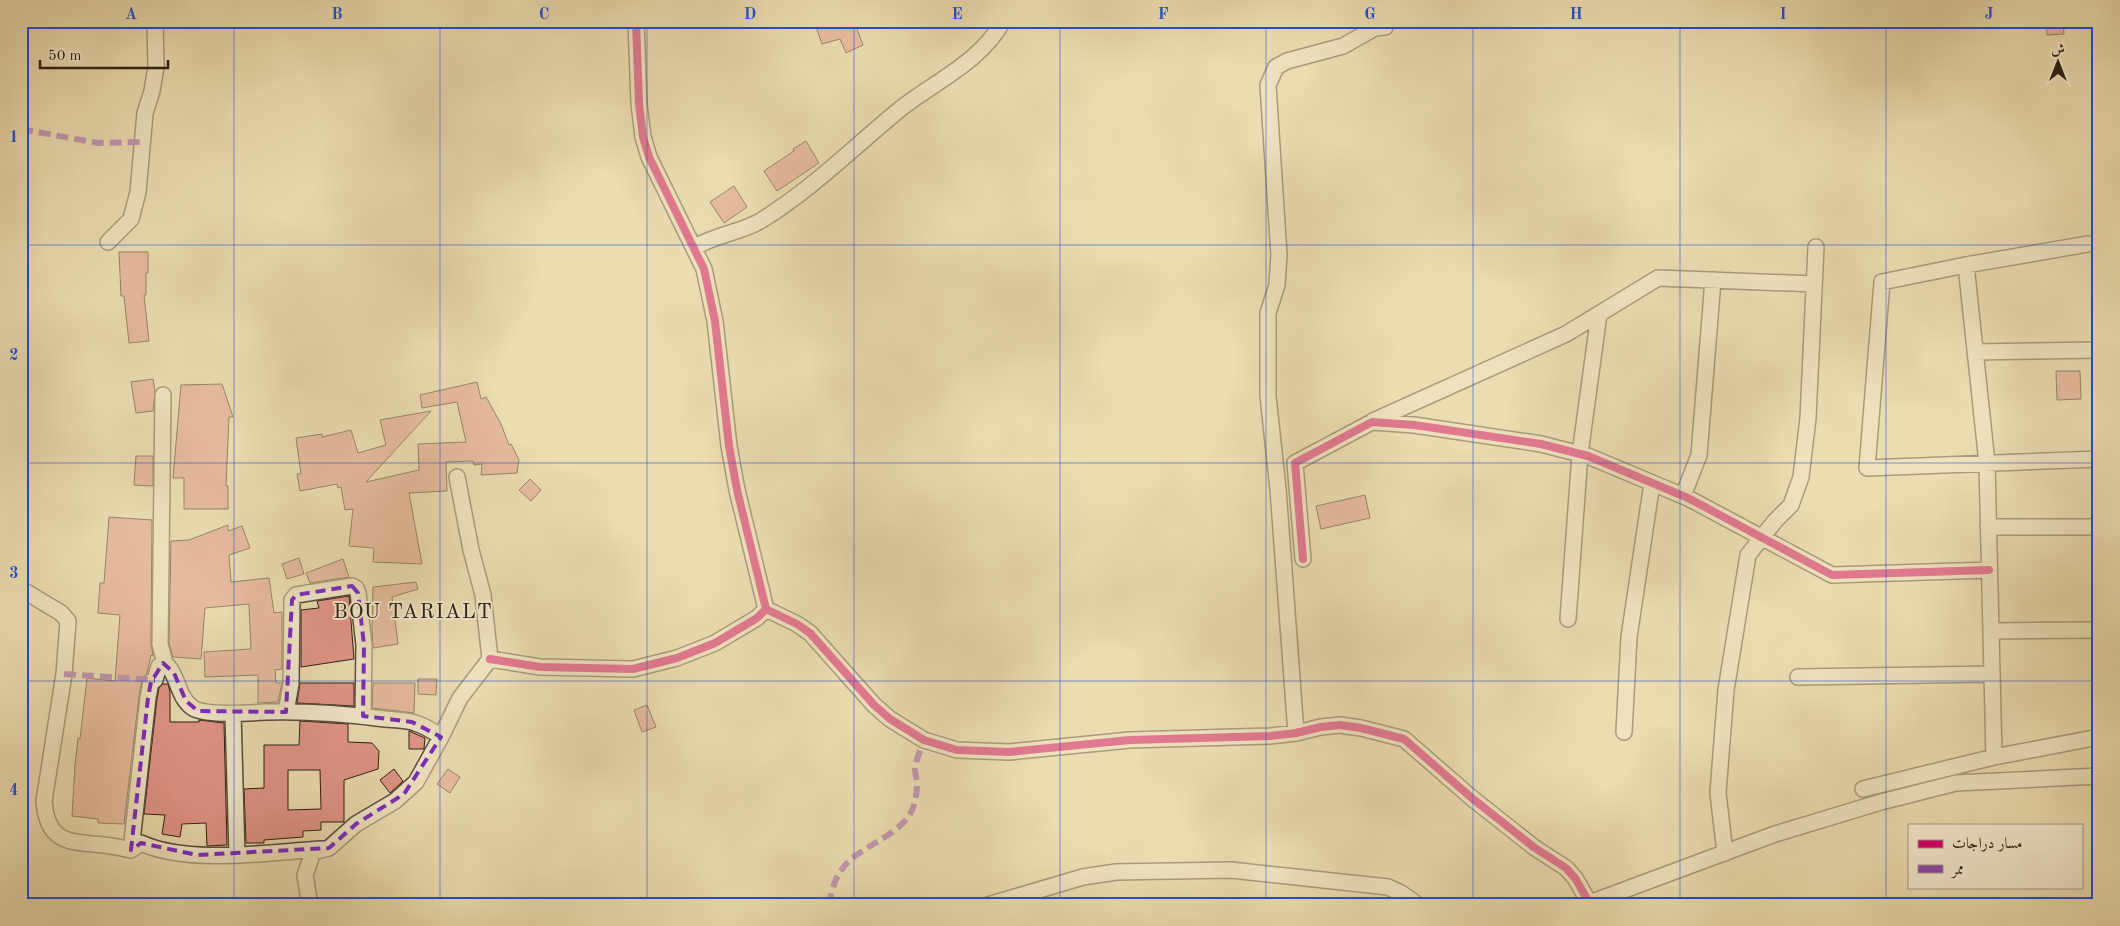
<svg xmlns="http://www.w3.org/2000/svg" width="2120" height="926" viewBox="0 0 2120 926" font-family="'Old Standard TT',Amiri,serif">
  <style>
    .building { fill: #e19588; stroke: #2a1f12; fill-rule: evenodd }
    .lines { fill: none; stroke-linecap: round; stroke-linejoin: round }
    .minor-casing { stroke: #5a4e3a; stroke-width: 18 }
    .minor { stroke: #f2e8cc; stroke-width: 15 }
    .quiet { stroke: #8e44ad; stroke-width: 6; stroke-dasharray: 12 6; stroke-linecap: butt }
    .cycleway-casing { stroke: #f2e8cc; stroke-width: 11 }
    .cycleway { stroke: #d6006c; stroke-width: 8 }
    .marked { fill: none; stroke: #7b2cbf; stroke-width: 4; stroke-dasharray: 10 6; stroke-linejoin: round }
    .grid { fill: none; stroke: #1d4ed8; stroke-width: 1; stroke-opacity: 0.55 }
    .labels { text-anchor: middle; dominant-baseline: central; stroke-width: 4; stroke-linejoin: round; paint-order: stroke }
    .quarter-label { font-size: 21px; letter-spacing: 1px; fill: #2a1f12; stroke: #f2e8cc }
    .neatline { fill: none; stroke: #1d4ed8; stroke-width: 2 }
    .grid-label { font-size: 16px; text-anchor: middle; font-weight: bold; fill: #1d4ed8 }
  </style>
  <rect width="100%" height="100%" fill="#ebdcb1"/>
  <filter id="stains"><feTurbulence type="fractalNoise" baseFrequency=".004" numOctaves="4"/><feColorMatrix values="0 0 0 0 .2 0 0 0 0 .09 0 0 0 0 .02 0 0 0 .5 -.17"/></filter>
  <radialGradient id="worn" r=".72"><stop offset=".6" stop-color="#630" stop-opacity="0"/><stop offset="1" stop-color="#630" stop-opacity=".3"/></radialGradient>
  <!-- building -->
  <path class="building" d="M 814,21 L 854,21 L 863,45 L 846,53 L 840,39 L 822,44 Z
    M 2046,21 L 2063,21 L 2064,34 L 2047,35 Z
    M 806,141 L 819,163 L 777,191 L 764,171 L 794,151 L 793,149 Z
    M 734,186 L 747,207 L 724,223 L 710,202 Z
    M 119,252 L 148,252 L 148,273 L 146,273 L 146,295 L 144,295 L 149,341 L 129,343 L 124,296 L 121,296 Z
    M 2056,371 L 2080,371 L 2081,399 L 2057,400 Z
    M 153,379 L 155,391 L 153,411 L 136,413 L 131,382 Z
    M 477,382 L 481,399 L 486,397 L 501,424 L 509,445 L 511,444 L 519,460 L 517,473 L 481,475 L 482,464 L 474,465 L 473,461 L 446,462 L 447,491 L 409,493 L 422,564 L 373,562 L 374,548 L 349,546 L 353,509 L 345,510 L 341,487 L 338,488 L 337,484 L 300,491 L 297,474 L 301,474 L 296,438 L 322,434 L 322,437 L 351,430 L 358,453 L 386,445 L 380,420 L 431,411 L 366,482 L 419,470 L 418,444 L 466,442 L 457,402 L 422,408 L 420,395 Z
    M 222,384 L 233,417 L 229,417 L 226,486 L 228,486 L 228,509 L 184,509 L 184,478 L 173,478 L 181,385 Z
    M 136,456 L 153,456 L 153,486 L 134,485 Z
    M 530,479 L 541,490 L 531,501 L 519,490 Z
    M 1365,495 L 1370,518 L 1321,529 L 1316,506 Z
    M 109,517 L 152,520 L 151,644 L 153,656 L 151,655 L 147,673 L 142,680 L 139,696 L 124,824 L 98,823 L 98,819 L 72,816 L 75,765 L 78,738 L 80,739 L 87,678 L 115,681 L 120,615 L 98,613 L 100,583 L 104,583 Z
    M 228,525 L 228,531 L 242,526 L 250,548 L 229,555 L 231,582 L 269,578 L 274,613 L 282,612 L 282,669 L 275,670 L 276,683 L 282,683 L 278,702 L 258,703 L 258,675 L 205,677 L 204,652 L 251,649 L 249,604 L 205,608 L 201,659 L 173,657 L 169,643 L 171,541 L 189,540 Z
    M 299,558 L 304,574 L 287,579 L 282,564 Z
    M 343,559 L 349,577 L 310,583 L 306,573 Z
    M 416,582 L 418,589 L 392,597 L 398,644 L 373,648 L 372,629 L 373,587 Z
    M 349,596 L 354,659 L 301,667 L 301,610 L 319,608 L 317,601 Z
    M 418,679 L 437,679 L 436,695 L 418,694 Z
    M 300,683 L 354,683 L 354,706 L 297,703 Z
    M 373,683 L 415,683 L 414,713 L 372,708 Z
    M 163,684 L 168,684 L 170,692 L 170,722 L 199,722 L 199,720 L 224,723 L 227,845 L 207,846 L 206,823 L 182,824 L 180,837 L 162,834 L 165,815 L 144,814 L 157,699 L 159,688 Z
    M 647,705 L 656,727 L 642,732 L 634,710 Z
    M 300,721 L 348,724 L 348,742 L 372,743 L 379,751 L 378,769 L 344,780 L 344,822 L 321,822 L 321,830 L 303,831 L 303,837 L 264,840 L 264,843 L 246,843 L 244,789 L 264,788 L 264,745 L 299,745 ZM 288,770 L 320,770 L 321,809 L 288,810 Z
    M 409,731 L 425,738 L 424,749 L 409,749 Z
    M 394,769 L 403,781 L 390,793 L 380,780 Z
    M 448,769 L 460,777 L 450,793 L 437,784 Z"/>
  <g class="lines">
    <defs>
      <path id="minor" d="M 108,242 L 131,219 L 138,192 L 145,113 L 152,91 L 156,67 L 155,21
        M 2088,244 L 1966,265 L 1882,282 L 1867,468 L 2099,459
        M 695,247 C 717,234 743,232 762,220 C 812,189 854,147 899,110 C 934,82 981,62 1003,21
        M 1966,265 L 1987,463 L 1994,757
        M 1975,352 L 2099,350
        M 163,395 L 160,644 L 166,667 L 168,666 C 179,679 178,698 193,708 C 205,716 251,713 268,712 C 306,711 346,714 385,719 C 395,720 406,720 415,723 C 425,726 433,731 441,737
        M 1373,421 L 1566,334 L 1658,278 L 1814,284
        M 1683,496 L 1699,455 L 1713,280
        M 1988,527 L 2099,527
        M 1303,559 L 1295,463 L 1372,422 L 1414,425 L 1541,444 L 1588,456 L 1688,498 L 1832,575 L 1989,570
        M 21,589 L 61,613 L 68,621 L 64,674 L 44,801 C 47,843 69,842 104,845 C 113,846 122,848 131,850
        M 766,609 L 797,624 L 810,633 L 874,705 L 890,719 L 924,740 L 957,750 L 1009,752 L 1130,740 L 1270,736 L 1296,733 L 1321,727 L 1340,725 L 1361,728 L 1404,739 L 1473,799 L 1535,848 L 1566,868 L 1575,878 L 1590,904
        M 1568,619 L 1580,454 L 1599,314
        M 1991,631 L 2099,630
        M 490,659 L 540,667 L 633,669 L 677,658 L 715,643 L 757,618 L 766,609 L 737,490 L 729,446 L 715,321 L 704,269 L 649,157 L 643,137 L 639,104 L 636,21
        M 166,667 L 163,663 L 159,666 L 155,680 L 151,682 L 148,698 L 131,850 L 141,843 C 189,865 270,852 322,849
        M 1798,677 L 1992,674
        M 286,712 L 291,684 L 292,600 L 296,595 L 352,586 L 356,588 L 358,593 L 364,645 L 363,716
        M 233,714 L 237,855
        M 1624,732 L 1629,637 L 1652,483
        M 1296,733 L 1278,489 L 1268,396 L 1268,313 L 1277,285 L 1279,255 L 1268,85 L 1276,67 L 1287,61 L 1343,46 L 1375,28 L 1385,27 L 1386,21
        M 1863,789 L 1994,757 L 2099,737
        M 1725,853 L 1718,793 L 1726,690 L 1748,555 L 1775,521 L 1791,505 L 1801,477 L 1808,418 L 1816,247
        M 310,905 L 305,875 L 313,852 L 329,848 L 356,824 L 395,801 L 416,782 L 441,737 L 460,698 L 490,659 L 483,595 L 471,550 L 457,477
        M 988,905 L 1083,877 L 1116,872 L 1231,870 L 1388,887 L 1401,893 L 1418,905
        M 1584,905 L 1775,834 L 1881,802 L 1956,783 L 2099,776"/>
    </defs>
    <!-- minor casing -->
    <use href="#minor" class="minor-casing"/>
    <!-- minor -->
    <use href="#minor" class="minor"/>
    <!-- quiet -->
    <path class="quiet" d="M 21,129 L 98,143 L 142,142
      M 64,674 L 155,680
      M 829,905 C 836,861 854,857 888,835 C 896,829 905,823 910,814 C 915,806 917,794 917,784 C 917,779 915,774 915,769 C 916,759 921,749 924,740"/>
    <defs>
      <path id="cycleway" d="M 1303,559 L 1295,463 L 1372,422 L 1414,425 L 1541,444 L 1588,456 L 1688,498 L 1832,575 L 1989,570
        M 766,609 L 797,624 L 810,633 L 874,705 L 890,719 L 924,740 L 957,750 L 1009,752 L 1130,740 L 1270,736 L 1296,733 L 1321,727 L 1340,725 L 1361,728 L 1404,739 L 1473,799 L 1535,848 L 1566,868 L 1575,878 L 1590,904
        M 490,659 L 540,667 L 633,669 L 677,658 L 715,643 L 757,618 L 766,609 L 737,490 L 729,446 L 715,321 L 704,269 L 649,157 L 643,137 L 639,104 L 636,21"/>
    </defs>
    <!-- cycleway casing -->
    <use href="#cycleway" class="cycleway-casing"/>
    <!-- cycleway -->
    <use href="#cycleway" class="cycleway"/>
  </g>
  <!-- marked area -->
  <path d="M0 0H2120V926H0ZM 352,586 L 358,593 L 364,645 L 363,716 L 412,722 L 441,737 L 404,794 L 356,824 L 329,848 L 197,855 L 141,843 L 131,850 L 148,698 L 151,682 L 163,663 L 174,673 L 186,701 L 198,711 L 286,712 L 292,600 L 296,595 Z" fill="#ebdcb1" fill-opacity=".55" fill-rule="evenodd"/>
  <path class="marked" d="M 352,586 L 358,593 L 364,645 L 363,716 L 412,722 L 441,737 L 404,794 L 356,824 L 329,848 L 197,855 L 141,843 L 131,850 L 148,698 L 151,682 L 163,663 L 174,673 L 186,701 L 198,711 L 286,712 L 292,600 L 296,595 Z"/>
  <!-- grid -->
  <path class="grid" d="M 234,21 L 234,905M 440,21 L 440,905M 647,21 L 647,905M 854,21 L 854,905M 1060,21 L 1060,905M 1266,21 L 1266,905M 1473,21 L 1473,905M 1680,21 L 1680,905M 1886,21 L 1886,905M 21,245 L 2099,245M 21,463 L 2099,463M 21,681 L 2099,681"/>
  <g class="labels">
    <!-- quarter labels -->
    <g class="quarter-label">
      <text x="413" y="612">BOU TARIALT</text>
    </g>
  </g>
  <!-- margin -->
  <rect width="2120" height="926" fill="none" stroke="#ebdcb1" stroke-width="55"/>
  <!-- legend -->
  <rect x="1908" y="824" width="175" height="65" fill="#f2e8cc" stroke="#a29882"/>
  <rect x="1918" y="840" width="25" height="8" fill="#d6006c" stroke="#a29882"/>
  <text x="1952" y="848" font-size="15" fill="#2a1f12">مسار دراجات</text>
  <rect x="1918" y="865" width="25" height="8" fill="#8e44ad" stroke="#a29882"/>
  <text x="1952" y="874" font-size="15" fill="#2a1f12">ممر</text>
  <!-- north arrow -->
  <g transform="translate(2058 62)" stroke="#f2e8cc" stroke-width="4" paint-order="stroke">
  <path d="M0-4L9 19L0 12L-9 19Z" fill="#2a1f12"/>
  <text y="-8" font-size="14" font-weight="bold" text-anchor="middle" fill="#2a1f12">ش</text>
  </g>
  <!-- scale -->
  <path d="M40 60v8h128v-8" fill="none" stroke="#2a1f12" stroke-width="2.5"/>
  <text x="48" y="60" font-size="15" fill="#2a1f12" stroke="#f2e8cc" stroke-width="4" paint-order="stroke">50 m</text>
  <rect x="28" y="28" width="2064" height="870" class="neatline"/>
  <g class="grid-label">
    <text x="131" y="19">A</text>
    <text x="337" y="19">B</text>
    <text x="544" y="19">C</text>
    <text x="750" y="19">D</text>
    <text x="957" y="19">E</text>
    <text x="1163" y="19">F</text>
    <text x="1370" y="19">G</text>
    <text x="1576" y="19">H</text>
    <text x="1783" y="19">I</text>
    <text x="1989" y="19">J</text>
    <text x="14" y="142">1</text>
    <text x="14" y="360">2</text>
    <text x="14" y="578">3</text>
    <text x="14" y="795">4</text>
  </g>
  <rect width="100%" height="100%" filter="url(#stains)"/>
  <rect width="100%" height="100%" fill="url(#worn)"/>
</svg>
